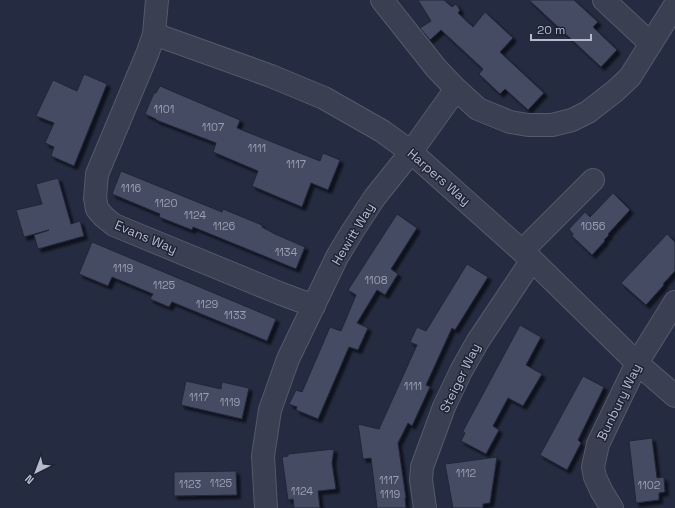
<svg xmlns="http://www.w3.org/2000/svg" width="675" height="508" viewBox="0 0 675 508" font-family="'Space Grotesk',sans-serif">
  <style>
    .building { fill: #444b63; stroke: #202638; filter: url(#shadow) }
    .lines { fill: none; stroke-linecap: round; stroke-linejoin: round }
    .minor-casing { stroke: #555a6b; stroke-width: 24 }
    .minor { stroke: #3a3f51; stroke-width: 22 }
    .labels { text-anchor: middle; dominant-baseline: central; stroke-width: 3; stroke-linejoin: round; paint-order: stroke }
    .number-label { font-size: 11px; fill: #9a9eb1 }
    .street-label { font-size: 13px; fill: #b6bacb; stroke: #1e2436 }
  </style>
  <defs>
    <filter id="shadow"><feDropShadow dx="3.5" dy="3.5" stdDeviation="1" flood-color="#0009"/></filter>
  </defs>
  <rect width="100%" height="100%" fill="#252c41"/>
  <!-- building -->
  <path class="building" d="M 418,0 L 444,0 L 452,7 L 456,4 L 460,10 L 458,13 L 473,27 L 485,12 L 513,38 L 500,52 L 544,93 L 528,110 L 505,89 L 500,94 L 479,74 L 483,69 L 441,30 L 430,40 L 420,28 L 431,21 Z
    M 529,0 L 574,0 L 598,22 L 593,27 L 617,50 L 601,67 Z
    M 84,74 L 107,84 L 74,166 L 51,156 L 54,147 L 45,143 L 54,123 L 36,116 L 53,80 L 77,91 Z
    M 160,86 L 240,120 L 237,128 L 320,161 L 323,153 L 340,160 L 328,190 L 311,183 L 302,207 L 252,186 L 258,171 L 213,152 L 216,143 L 156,120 L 156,119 L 145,114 L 154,93 L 156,93 Z
    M 121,171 L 222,212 L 223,209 L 262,225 L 262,227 L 275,234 L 305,247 L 296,269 L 193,227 L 192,230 L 159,217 L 160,214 L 112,194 Z
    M 58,178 L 71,224 L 80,221 L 84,236 L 38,249 L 34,235 L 49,230 L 24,237 L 16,210 L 42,204 L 36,184 Z
    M 613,193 L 630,210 L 608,234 L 609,235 L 604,240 L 605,241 L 592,255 L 572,236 L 573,234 L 569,229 L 585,212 L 590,217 Z
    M 397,214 L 417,228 L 391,269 L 398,274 L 385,295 L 377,290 L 357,323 L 368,328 L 358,350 L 349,347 L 318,419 L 296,410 L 297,407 L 289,404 L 296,390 L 302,392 L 330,327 L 341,331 L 356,295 L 348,290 Z
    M 667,234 L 675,242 L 675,271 L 663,284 L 664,285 L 646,305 L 621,283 Z
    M 92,242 L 276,319 L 267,341 L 172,302 L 169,307 L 150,299 L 153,294 L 112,277 L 108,286 L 79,274 Z
    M 467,264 L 488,277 L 455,330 L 452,328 L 426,385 L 430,387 L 412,426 L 408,423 L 398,443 L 406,498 L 405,498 L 406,508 L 377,508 L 371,458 L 363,459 L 358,424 L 379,429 L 417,345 L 410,342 L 417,327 L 426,331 Z
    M 520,325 L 541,337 L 526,365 L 542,374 L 523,406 L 508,398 L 493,426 L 499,430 L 486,454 L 461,441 L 465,433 L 463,431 Z
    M 583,376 L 604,387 L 578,440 L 581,443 L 567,470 L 540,455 Z
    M 186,381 L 221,389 L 222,382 L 249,388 L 242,419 L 181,405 Z
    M 652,438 L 657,478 L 664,477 L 665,492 L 659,493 L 659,500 L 636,503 L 629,441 Z
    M 334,449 L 332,463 L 336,489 L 318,491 L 320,508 L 294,508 L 293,499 L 288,500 L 282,457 L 288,456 L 288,454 Z
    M 497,457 L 490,503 L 483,504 L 483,508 L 453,508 L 445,464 Z
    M 236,471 L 237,495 L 174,496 L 174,472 Z"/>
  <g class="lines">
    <defs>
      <path id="minor" d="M 157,0 L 154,34 L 148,52 L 97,174 L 95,198 L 97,209 L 104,217 L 114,225 L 279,293 L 314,306
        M 382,0 L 436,68 L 456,89 L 478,109 L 510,122 L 528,125 L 552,125 L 572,120 L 588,112 L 615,91 L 630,77 L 675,5
        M 604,0 L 650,43
        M 154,34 L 271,76 L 324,98 L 382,131 L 411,152 L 532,260 L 637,363 L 675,396
        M 522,251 L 593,180
        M 266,508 L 263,456 L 270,410 L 288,359 L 337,257 L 352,232 L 375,197 L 411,152 L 456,89
        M 425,508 L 421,480 L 422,467 L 444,407 L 461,371 L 478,341 L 532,260
        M 612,508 L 602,492 L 595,477 L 593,467 L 598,444 L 637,363 L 675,302"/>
    </defs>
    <!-- minor casing -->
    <use href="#minor" class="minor-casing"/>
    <!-- minor -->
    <use href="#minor" class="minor"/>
  </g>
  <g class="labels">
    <!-- number labels -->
    <g class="number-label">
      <text x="164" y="109">1101</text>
      <text x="213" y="127">1107</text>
      <text x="257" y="148">1111</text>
      <text x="296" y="164">1117</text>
      <text x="131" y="188">1116</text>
      <text x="166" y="203">1120</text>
      <text x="195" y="215">1124</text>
      <text x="224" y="226">1126</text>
      <text x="593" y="226">1056</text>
      <text x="286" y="252">1134</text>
      <text x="123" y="268">1119</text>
      <text x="376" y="280">1108</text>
      <text x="164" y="285">1125</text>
      <text x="207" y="304">1129</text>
      <text x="235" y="315">1133</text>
      <text x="413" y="386">1111</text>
      <text x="199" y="397">1117</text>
      <text x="230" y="402">1119</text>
      <text x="466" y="473">1112</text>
      <text x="389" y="480">1117</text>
      <text x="221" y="483">1125</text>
      <text x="190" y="484">1123</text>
      <text x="649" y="485">1102</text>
      <text x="302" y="491">1124</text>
      <text x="390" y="494">1119</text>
    </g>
    <!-- street labels -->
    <g class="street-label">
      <text transform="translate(439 177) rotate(41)">Harpers Way</text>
      <text transform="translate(353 234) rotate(-59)">Hewitt Way</text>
      <text transform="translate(146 237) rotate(23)">Evans Way</text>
      <text transform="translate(460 378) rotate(-64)">Steiger Way</text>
      <text transform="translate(619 402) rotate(-64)">Bunbury Way</text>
    </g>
  </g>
  <!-- north arrow -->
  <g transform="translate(36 472) rotate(222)" stroke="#1e2436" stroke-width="3" paint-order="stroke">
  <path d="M0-3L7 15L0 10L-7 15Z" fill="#b6bacb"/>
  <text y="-6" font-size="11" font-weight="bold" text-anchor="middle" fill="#b6bacb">N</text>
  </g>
  <!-- scale -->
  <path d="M531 34v6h60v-6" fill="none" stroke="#b6bacb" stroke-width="2"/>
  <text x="537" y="34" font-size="12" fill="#b6bacb" stroke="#1e2436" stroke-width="3" paint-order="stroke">20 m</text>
</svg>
